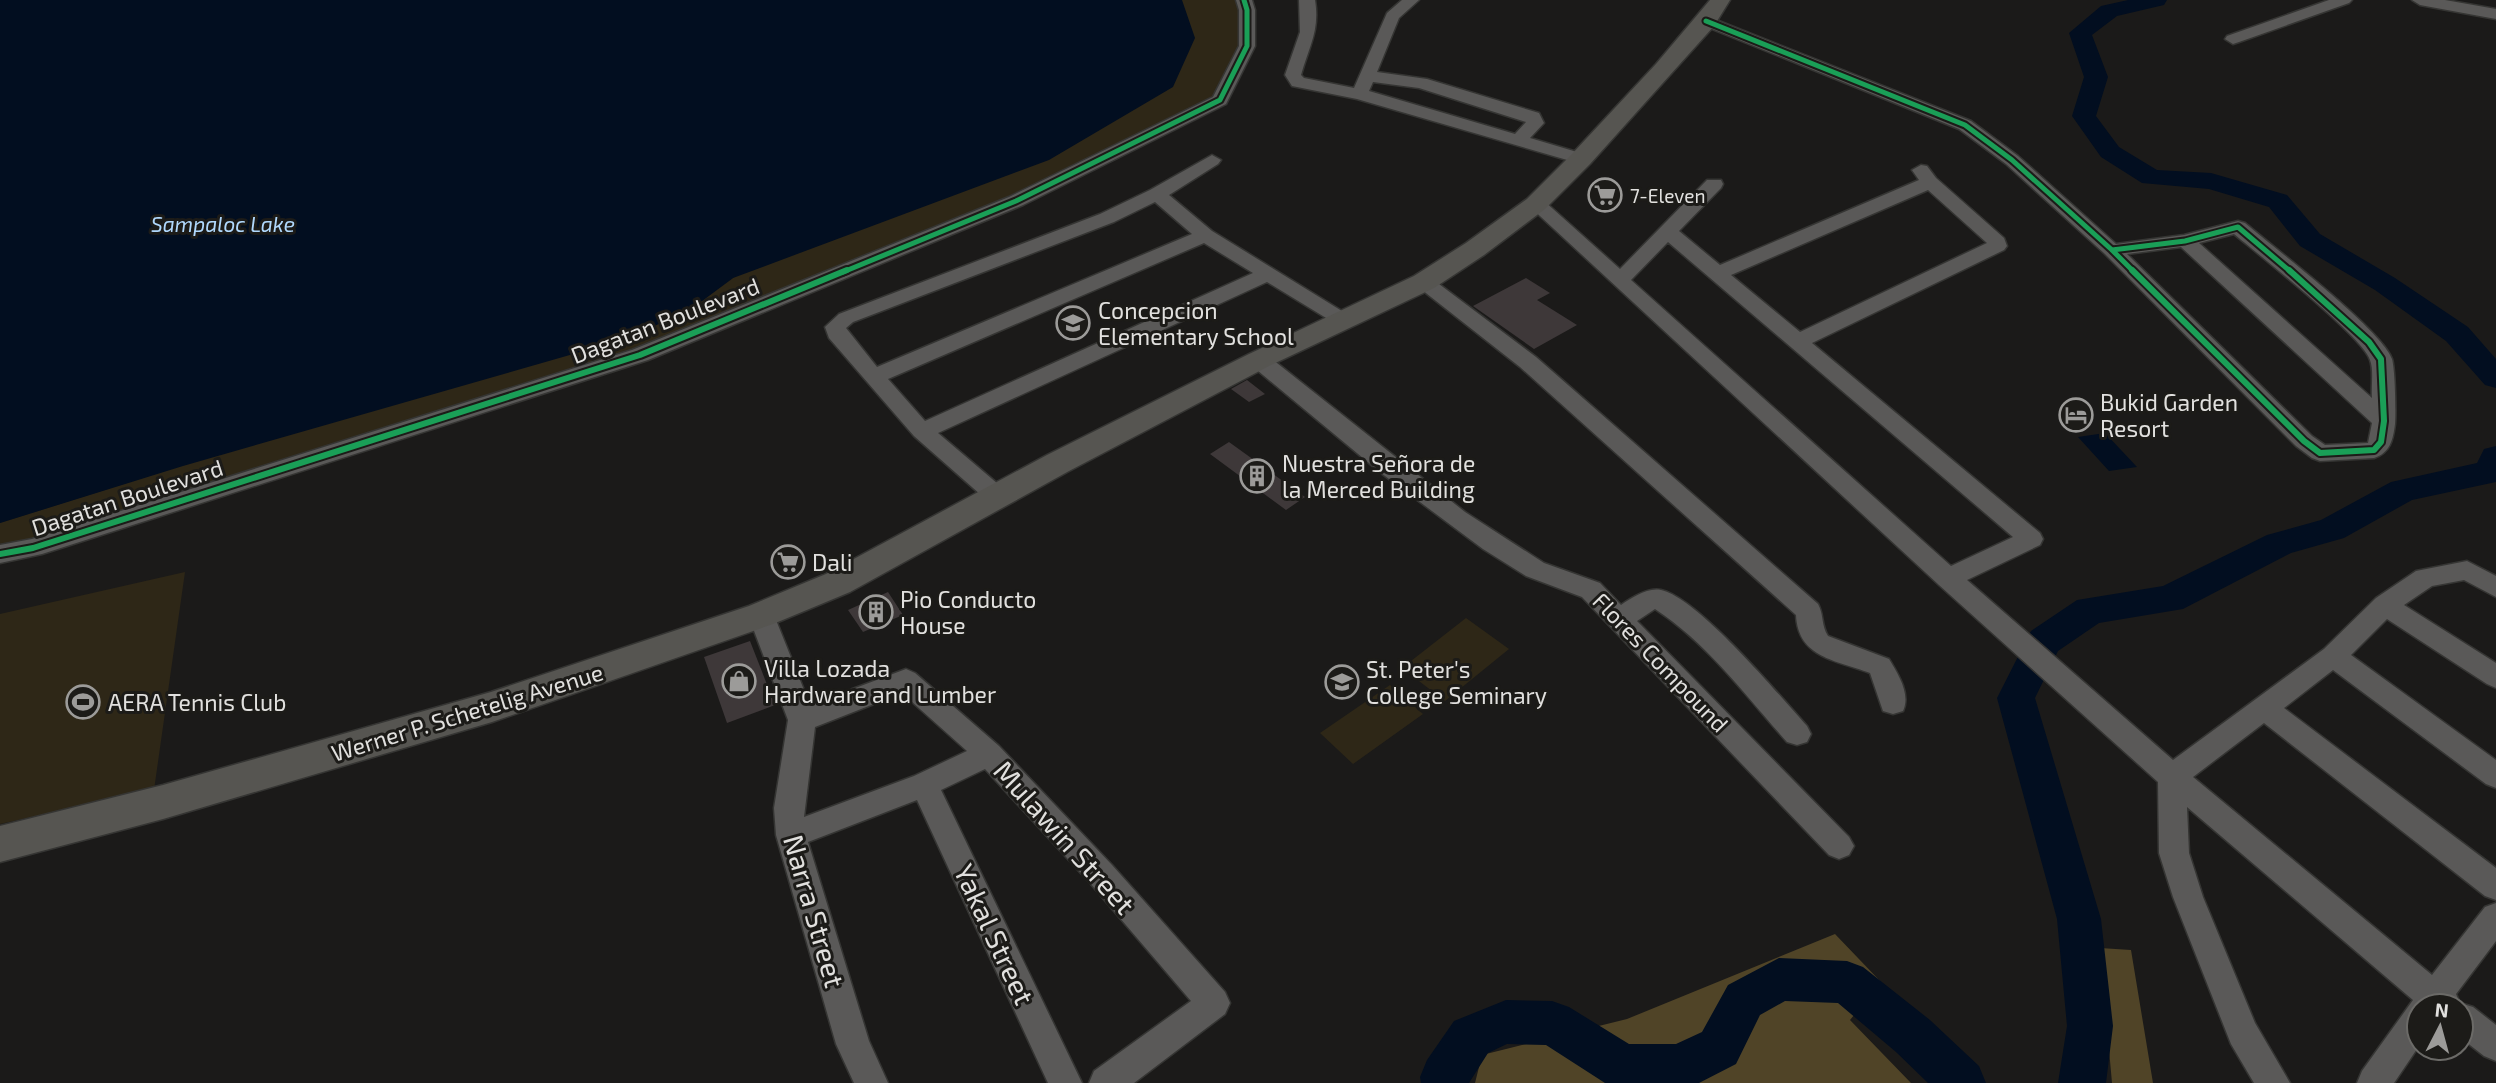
<svg xmlns="http://www.w3.org/2000/svg" width="2496" height="1083" viewBox="0 0 2496 1083" font-family="'Exo 2',sans-serif">
  <style>
    .green { fill: #2e2717 }
    .forest { fill: #504427 }
    .water { fill: #020e20 }
    .lines { fill: none; stroke-linecap: round; stroke-linejoin: round }
    .river { fill: #020e20; fill-rule: evenodd }
    .building { fill: #3e3839 }
    .minor-casing { stroke: #353533; stroke-width: 3 }
    .secondary-casing { stroke: #353533; stroke-width: 3 }
    .minor { fill: #5a5958; fill-rule: evenodd }
    .secondary { fill: #565551; fill-rule: evenodd }
    .cycleway-far1-casing { stroke: #1c1b18; stroke-width: 9 }
    .cycleway-casing { stroke: #1c1b18; stroke-width: 10 }
    .cycleway-far1 { stroke: #1a9f57; stroke-width: 5 }
    .cycleway { stroke: #1a9f57; stroke-width: 6 }
    .labels { text-anchor: middle; dominant-baseline: central; stroke-width: 6; stroke-linejoin: round; paint-order: stroke }
    .far-poi-label { font-size: 19px; fill: #e1e0de; stroke: #1c1b18; text-anchor: start }
    .far-water-label { font-size: 21px; font-style: italic; fill: #b0d8fc; stroke: #1c1b18 }
    .poi-label { font-size: 23px; fill: #e1e0de; stroke: #1c1b18; text-anchor: start }
    .street-label { font-size: 23px; fill: #e1e0de; stroke: #1c1b18 }
    .near-street-label { font-size: 28px; fill: #e1e0de; stroke: #1c1b18 }
  </style>
  <rect width="100%" height="100%" fill="#1b1a19"/>
  <!-- green -->
  <path class="green" d="M 1182,0 L 1244,0 L 1247,46 L 1220,100 L 1016,201 L 640,355 L 0,554 L 0,523 L 702,301 L 733,278 Z
    M 185,572 L 154,790 L 0,824 L 0,614 Z
    M 1466,618 L 1509,649 L 1445,701 L 1402,668 Z
    M 1390,685 L 1423,714 L 1353,764 L 1320,733 Z"/>
  <!-- forest -->
  <path class="forest" d="M 1835,934 L 1881,982 L 1850,1020 L 1911,1083 L 1475,1083 L 1482,1055 L 1627,1019 Z
    M 2100,948 L 2131,950 L 2153,1083 L 2112,1083 Z"/>
  <!-- water -->
  <path class="water" d="M 0,0 L 1182,0 L 1195,38 L 1173,87 L 1049,160 L 733,278 L 702,301 L 636,336 L 183,466 L 0,523 Z
    M 2105,433 L 2137,467 L 2109,471 L 2078,437 Z"/>
  <g class="lines">
    <!-- river -->
    <path class="river" d="M 2128,0 L 2167,0 L 2164,5 L 2117,16 L 2092,35 L 2108,77 L 2096,116 L 2119,147 L 2157,170 L 2211,173 L 2287,195 L 2320,234 L 2395,278 L 2468,327 L 2496,359 L 2496,388 L 2485,385 L 2446,341 L 2375,290 L 2300,246 L 2269,207 L 2209,189 L 2142,183 L 2101,157 L 2072,116 L 2084,77 L 2069,33 L 2101,6 Z
      M 2496,446 L 2496,482 L 2412,500 L 2344,538 L 2291,553 L 2183,609 L 2099,623 L 2058,651 L 2035,698 L 2101,919 L 2113,1026 L 2106,1083 L 2058,1083 L 2067,1026 L 2057,919 L 1997,698 L 2031,631 L 2077,600 L 2163,586 L 2267,535 L 2321,520 L 2391,482 L 2477,463 L 2484,449 Z
      M 1779,958 L 1847,961 L 1863,967 L 1930,1020 L 1979,1066 L 1986,1083 L 1928,1083 L 1896,1052 L 1838,1003 L 1785,1001 L 1760,1015 L 1736,1064 L 1699,1083 L 1605,1083 L 1546,1045 L 1507,1044 L 1488,1053 L 1469,1083 L 1421,1083 L 1420,1077 L 1427,1060 L 1454,1021 L 1506,1000 L 1552,1001 L 1569,1007 L 1629,1044 L 1676,1044 L 1702,1032 L 1728,985 Z"/>
  </g>
  <!-- building -->
  <path class="building" d="M 1526,278 L 1550,293 L 1537,300 L 1577,325 L 1534,349 L 1473,306 Z
    M 1247,380 L 1265,394 L 1249,402 L 1231,389 Z
    M 1229,442 L 1305,497 L 1286,510 L 1210,454 Z
    M 888,592 L 903,615 L 863,632 L 848,610 Z
    M 750,641 L 775,705 L 727,723 L 704,657 Z"/>
  <g class="lines">
    <defs>
      <path id="minor" d="M 1236,0 L 1252,0 L 1255,10 L 1255,46 L 1226,104 L 1023,205 L 648,360 L 42,554 L 0,563 L 0,545 L 32,539 L 632,350 L 1009,197 L 1213,97 L 1239,46 L 1239,10 Z
        M 1299,0 L 1315,0 C 1320,31 1309,46 1301,75 L 1304,78 L 1354,88 L 1387,13 L 1402,0 L 1419,0 L 1399,18 L 1377,72 L 1427,79 L 1539,113 L 1544,123 L 1530,138 L 1587,155 L 1590,159 L 1581,164 L 1357,99 L 1292,86 L 1285,75 L 1300,32 ZM 1373,82 L 1419,88 L 1526,122 L 1515,134 L 1369,91 Z
        M 2329,0 L 2352,0 L 2349,3 L 2239,42 L 2233,44 L 2225,39 L 2227,36 Z
        M 2412,0 L 2445,0 L 2496,9 L 2496,19 L 2420,5 Z
        M 1706,16 L 1971,121 L 2018,156 L 2116,244 L 2184,235 L 2238,221 L 2245,223 C 2273,247 2382,330 2392,359 C 2395,369 2396,412 2395,424 C 2393,440 2390,453 2374,458 L 2320,461 L 2312,458 L 2296,446 L 2105,254 L 2006,164 L 1959,129 L 1700,24 L 1698,21 L 1700,18 ZM 2234,234 C 2258,254 2363,337 2370,360 C 2374,370 2371,386 2372,398 L 2199,243 ZM 2181,247 L 2372,423 L 2368,443 L 2325,445 L 2312,436 L 2127,254 Z
        M 1212,155 L 1221,160 L 1218,164 L 1169,195 L 1212,231 L 1350,316 L 1353,320 L 1350,324 L 1336,324 L 1267,282 L 938,433 L 1005,490 L 1009,496 L 1005,502 L 997,504 L 989,502 L 914,436 L 829,338 L 825,327 L 839,314 L 1100,214 L 1150,190 ZM 1155,202 L 1192,234 L 877,367 L 846,328 L 853,322 L 1114,222 ZM 1204,243 L 1253,273 L 925,421 L 888,379 Z
        M 1921,165 L 1927,166 L 1936,178 L 2004,238 L 2007,246 L 2004,250 L 1812,343 L 2040,533 L 2043,539 L 2040,545 L 1967,580 L 2173,760 L 2324,649 L 2376,598 L 2416,571 L 2467,561 L 2496,576 L 2496,597 L 2464,580 L 2432,586 L 2404,605 L 2496,663 L 2496,688 L 2487,684 L 2387,619 L 2351,655 L 2496,760 L 2496,788 L 2486,784 L 2333,670 L 2284,708 L 2496,868 L 2496,900 L 2485,896 L 2264,723 L 2193,777 L 2432,975 L 2485,907 L 2496,903 L 2496,941 L 2456,994 L 2460,1003 L 2473,1007 L 2496,1025 L 2496,1061 L 2484,1056 L 2461,1038 L 2461,1006 L 2419,1006 L 2419,1046 L 2394,1083 L 2357,1083 L 2362,1071 L 2413,1000 L 2187,807 L 2189,853 L 2203,897 L 2255,1023 L 2290,1083 L 2254,1083 L 2231,1044 L 2173,897 L 2159,853 L 2158,782 L 1939,585 L 1527,204 L 1529,200 L 1543,200 L 1620,269 L 1707,180 L 1721,180 L 1723,184 L 1721,188 L 1679,231 L 1720,265 L 1919,180 L 1912,170 ZM 1928,190 L 1987,243 L 1800,332 L 1731,275 ZM 1668,242 L 2013,537 L 1951,566 L 1631,280 Z
        M 1424,276 L 1431,278 L 1536,357 L 1818,604 C 1824,615 1821,625 1828,636 L 1889,659 C 1898,674 1911,694 1903,711 L 1893,714 L 1883,711 L 1870,673 C 1836,660 1798,658 1796,615 L 1520,367 L 1417,286 L 1414,282 L 1417,278 Z
        M 1259,353 L 1267,355 L 1465,512 L 1544,563 L 1600,583 L 1621,605 C 1631,598 1648,587 1661,590 C 1698,598 1779,695 1807,726 L 1811,734 L 1807,742 L 1797,745 L 1787,742 C 1746,696 1707,643 1655,609 L 1637,621 L 1849,837 L 1854,846 L 1849,855 L 1839,859 L 1829,855 L 1582,597 L 1526,576 L 1483,549 L 1381,473 L 1251,365 L 1248,360 L 1251,355 Z
        M 761,605 L 770,608 L 774,615 L 810,705 L 906,669 L 915,673 L 999,746 L 1112,865 L 1225,992 L 1230,1003 L 1225,1014 L 1134,1083 L 1089,1083 L 1094,1071 L 1191,1001 L 1090,883 L 985,769 L 941,790 L 1082,1083 L 1048,1083 L 917,800 L 808,842 L 869,1041 L 888,1083 L 854,1083 L 836,1044 L 776,835 L 774,808 L 788,720 L 748,615 L 752,608 ZM 902,693 L 967,751 L 914,776 L 804,817 L 815,727 Z"/>
      <path id="secondary" d="M 1710,0 L 1730,0 L 1714,26 L 1590,164 L 1545,209 L 1484,255 L 1434,288 L 1269,366 L 1069,471 L 850,592 L 773,624 L 492,722 L 163,819 L 0,862 L 0,826 L 163,785 L 491,692 L 749,606 L 826,574 L 1047,455 L 1249,354 L 1414,276 L 1466,243 L 1527,199 L 1572,154 L 1656,64 Z"/>
    </defs>
    <!-- minor casing -->
    <use href="#minor" class="minor-casing"/>
    <!-- secondary casing -->
    <use href="#secondary" class="secondary-casing"/>
    <!-- minor -->
    <use href="#minor" class="minor"/>
    <!-- secondary -->
    <use href="#secondary" class="secondary"/>
    <defs>
      <path id="cycleway-far1" d="M 1706,21 L 1965,125 L 2012,160 L 2112,250
        M 2112,250 L 2134,272
        M 2112,250 L 2185,241 L 2238,227 L 2291,272
        M 843,272 L 1016,201 L 1220,100 L 1247,46 L 1247,10 L 1244,0"/>
      <path id="cycleway" d="M 2132,270 L 2304,441 L 2320,453 L 2374,450 L 2381,442 L 2384,421 L 2381,359 L 2369,342 L 2289,270
        M 0,554 L 33,548 L 640,355 L 847,270"/>
    </defs>
    <!-- cycleway-far1 casing -->
    <use href="#cycleway-far1" class="cycleway-far1-casing"/>
    <!-- cycleway casing -->
    <use href="#cycleway" class="cycleway-casing"/>
    <!-- cycleway-far1 -->
    <use href="#cycleway-far1" class="cycleway-far1"/>
    <!-- cycleway -->
    <use href="#cycleway" class="cycleway"/>
  </g>
  <!-- icons -->
  <defs>
    <symbol id="supermarket-ring" viewBox="-11 -11 22 22"><circle r="9.5" fill="#1c1b18" stroke="#9c9b99" stroke-width="1.5"/><path d="M-6-5.5h2.5l.6 2H6L4.5 2H-2.5L-4.4-4H-6ZM-1.5 3.2a1.3 1.3 0 1 0 .1 0ZM3 3.2a1.3 1.3 0 1 0 .1 0Z" fill="#9c9b99"/></symbol>
    <symbol id="school-ring" viewBox="-11 -11 22 22"><circle r="9.5" fill="#1c1b18" stroke="#9c9b99" stroke-width="1.5"/><path d="M0-5L7-2L0 1L-7-2ZM-4 1L0 2.5L4 1V4Q0 6-4 4Z" fill="#9c9b99"/></symbol>
    <symbol id="hotel-ring" viewBox="-11 -11 22 22"><circle r="9.5" fill="#1c1b18" stroke="#9c9b99" stroke-width="1.5"/><path d="M-6-4.5h1.5V1H6V5H4.5V3h-9V5H-6ZM-4 0a1.8 1.8 0 1 1 3.6 0ZM.5 0V-2.5h3Q6-2.5 6 0Z" fill="#9c9b99"/></symbol>
    <symbol id="building-ring" viewBox="-11 -11 22 22"><circle r="9.5" fill="#1c1b18" stroke="#9c9b99" stroke-width="1.5"/><path d="M-4-6H4V6H1V3H-1V6H-4ZM-2.5-4.3h1.7v1.8h-1.7ZM.8-4.3h1.7v1.8H.8ZM-2.5-1h1.7V.8h-1.7ZM.8-1h1.7V.8H.8Z" fill="#9c9b99"/></symbol>
    <symbol id="shop-ring" viewBox="-11 -11 22 22"><circle r="9.5" fill="#1c1b18" stroke="#9c9b99" stroke-width="1.5"/><path d="M-5-2.5h2.3a2.7 3.5 0 0 1 5.4 0H5L5.5 6h-11ZM-1.5-2.5h3a1.5 2.3 0 0 0-3 0Z" fill="#9c9b99"/></symbol>
    <symbol id="university-ring" viewBox="-11 -11 22 22"><circle r="9.5" fill="#1c1b18" stroke="#9c9b99" stroke-width="1.5"/><path d="M0-5L7-2L0 1L-7-2ZM-4 1L0 2.5L4 1V4Q0 6-4 4Z" fill="#9c9b99"/></symbol>
    <symbol id="stadium-ring" viewBox="-11 -11 22 22"><circle r="9.5" fill="#1c1b18" stroke="#9c9b99" stroke-width="1.5"/><path d="M0-5a6.5 5 0 1 0 0 10a6.5 5 0 1 0 0-10ZM-3.5-1.8h7v3.6h-7Z" fill="#9c9b99"/></symbol>
  </defs>
  <g fill-rule="evenodd">
    <use href="#supermarket-ring" x="1586" y="176" width="38" height="38"/>
    <use href="#school-ring" x="1054" y="304" width="38" height="38"/>
    <use href="#hotel-ring" x="2057" y="396" width="38" height="38"/>
    <use href="#building-ring" x="1238" y="457" width="38" height="38"/>
    <use href="#supermarket-ring" x="769" y="543" width="38" height="38"/>
    <use href="#building-ring" x="857" y="593" width="38" height="38"/>
    <use href="#shop-ring" x="720" y="662" width="38" height="38"/>
    <use href="#university-ring" x="1323" y="663" width="38" height="38"/>
    <use href="#stadium-ring" x="64" y="683" width="38" height="38"/>
  </g>
  <g class="labels">
    <!-- far-poi labels -->
    <g class="far-poi-label">
      <text x="1630" y="195">7-Eleven</text>
    </g>
    <!-- far-water labels -->
    <g class="far-water-label">
      <text x="223" y="223">Sampaloc Lake</text>
    </g>
    <!-- poi labels -->
    <g class="poi-label">
      <text x="1098" y="310">Concepcion<tspan x="1098" dy="26">Elementary School</tspan></text>
      <text x="2100" y="402">Bukid Garden<tspan x="2100" dy="26">Resort</tspan></text>
      <text x="1282" y="463">Nuestra Señora de<tspan x="1282" dy="26">la Merced Building</tspan></text>
      <text x="812" y="562">Dali</text>
      <text x="900" y="599">Pio Conducto<tspan x="900" dy="26">House</tspan></text>
      <text x="764" y="668">Villa Lozada<tspan x="764" dy="26">Hardware and Lumber</tspan></text>
      <text x="1366" y="669">St. Peter's<tspan x="1366" dy="26">College Seminary</tspan></text>
      <text x="108" y="702">AERA Tennis Club</text>
    </g>
    <!-- street labels -->
    <g class="street-label">
      <text transform="translate(665 320) rotate(-21)">Dagatan Boulevard</text>
      <text transform="translate(127 497) rotate(-18)">Dagatan Boulevard</text>
      <text transform="translate(1661 662) rotate(46)">Flores Compound</text>
      <text transform="translate(467 712) rotate(-17)">Werner P. Schetelig Avenue</text>
    </g>
    <!-- near-street labels -->
    <g class="near-street-label">
      <text transform="translate(1065 837) rotate(48)">Mulawin Street</text>
      <text transform="translate(815 911) rotate(74)">Narra Street</text>
      <text transform="translate(995 934) rotate(65)">Yakal Street</text>
    </g>
  </g>
  <!-- north arrow -->
  <g transform="translate(2440 1027) rotate(6)"><circle r="33" fill="#1c1b18" stroke="#6b6a67" stroke-width="2"/>
  <path d="M0-5L12 26L0 18L-12 26Z" fill="#9c9b99"/>
  <text y="-10" font-size="19" font-weight="bold" text-anchor="middle" fill="#e1e0de">N</text>
  </g>
</svg>
